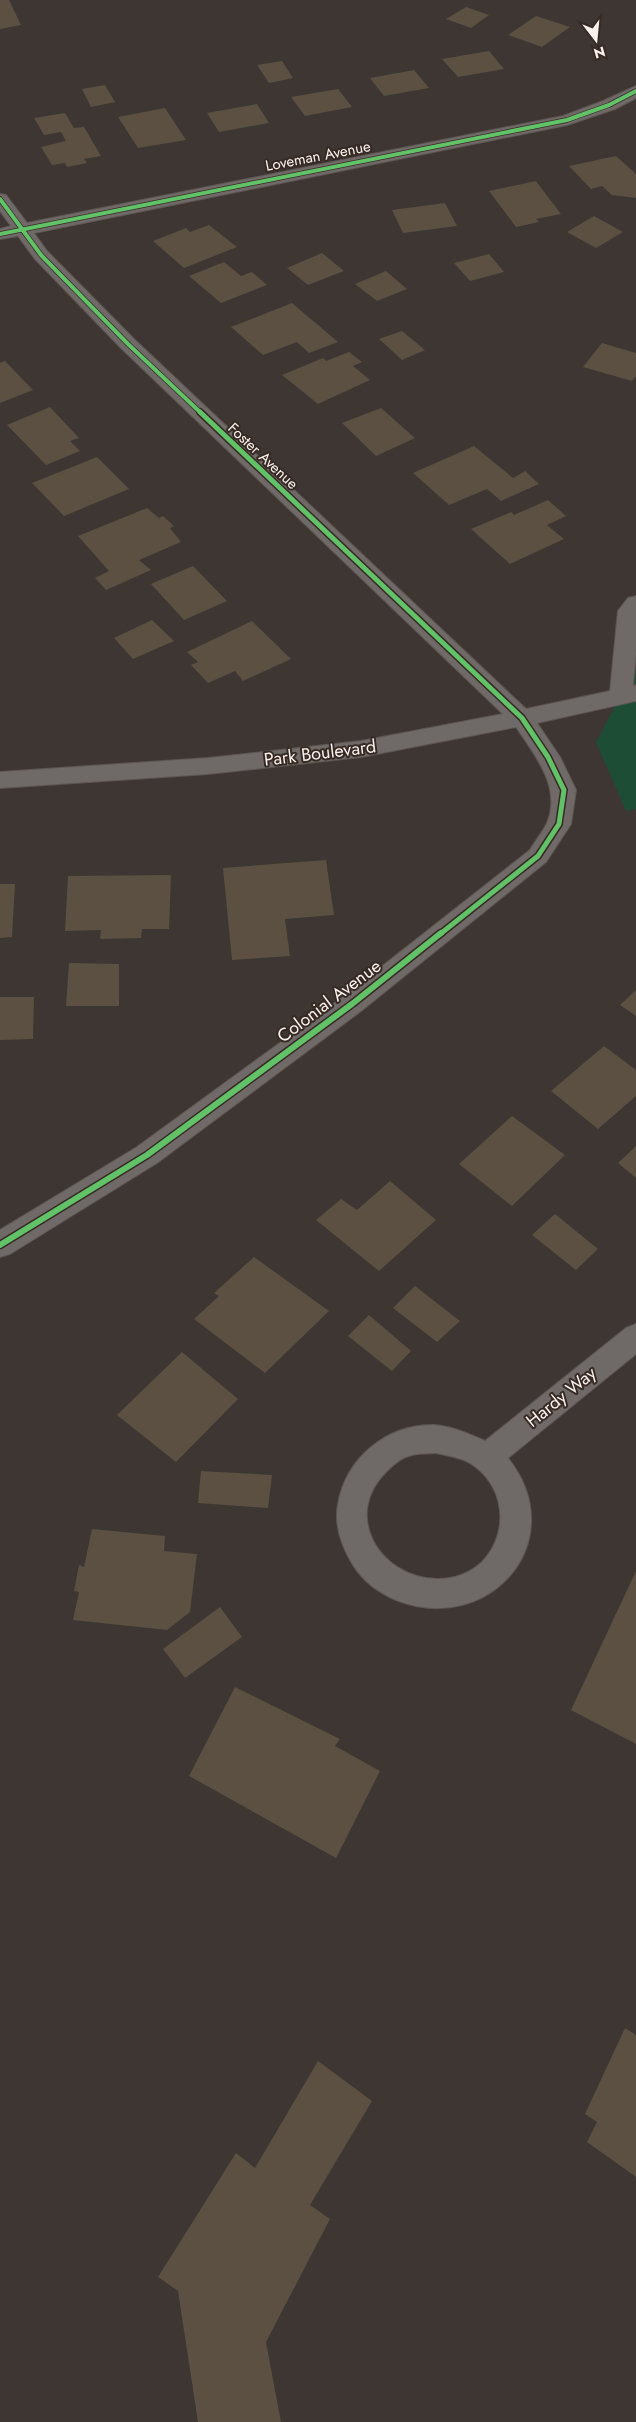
<svg xmlns="http://www.w3.org/2000/svg" width="636" height="2422" viewBox="0 0 636 2422" font-family="Jost,sans-serif">
  <style>
    .green { fill: #1e4d35 }
    .building { fill: #5b5042 }
    .lines { fill: none; stroke-linecap: round; stroke-linejoin: round }
    .street-casing { stroke: #5c5552; stroke-width: 2 }
    .street { fill: #6f6967; fill-rule: evenodd }
    .cycleway-far2-casing { stroke: #372a25; stroke-width: 5.5 }
    .cycleway-far1-casing { stroke: #372a25; stroke-width: 8 }
    .cycleway-casing { stroke: #372a25; stroke-width: 9 }
    .cycleway-far2 { stroke: #61c268; stroke-width: 4 }
    .cycleway-far1 { stroke: #61c268; stroke-width: 5 }
    .cycleway { stroke: #61c268; stroke-width: 6 }
    .labels { text-anchor: middle; dominant-baseline: central; stroke-width: 4; stroke-linejoin: round; paint-order: stroke }
    .far-street-label { font-size: 15px; fill: #faf1ed; stroke: #372a25 }
    .street-label { font-size: 18px; fill: #faf1ed; stroke: #372a25 }
  </style>
  <rect width="100%" height="100%" fill="#3e3632"/>
  <!-- green -->
  <path class="green" d="M 636,603 L 636,809 L 626,811 L 596,742 L 621,695 Z"/>
  <!-- building -->
  <path class="building" d="M 0,0 L 9,0 L 21,25 L 0,29 Z
    M 466,7 L 489,15 L 471,28 L 446,19 Z
    M 536,16 L 570,27 L 542,47 L 508,35 Z
    M 489,51 L 504,69 L 458,77 L 442,59 Z
    M 282,61 L 293,78 L 269,83 L 257,65 Z
    M 414,70 L 429,88 L 384,96 L 370,78 Z
    M 105,85 L 115,102 L 91,107 L 82,89 Z
    M 338,89 L 352,107 L 305,116 L 291,97 Z
    M 257,104 L 269,123 L 219,132 L 207,113 Z
    M 165,108 L 186,140 L 138,148 L 118,117 Z
    M 65,113 L 74,128 L 84,127 L 101,156 L 84,159 L 87,163 L 67,167 L 65,163 L 52,165 L 41,147 L 66,141 L 61,132 L 44,135 L 34,118 Z
    M 616,156 L 636,174 L 636,198 L 612,195 L 602,186 L 591,189 L 569,166 Z
    M 536,181 L 561,214 L 536,219 L 539,222 L 516,227 L 489,191 Z
    M 445,203 L 457,226 L 403,233 L 392,210 Z
    M 594,216 L 623,232 L 596,248 L 567,232 Z
    M 209,225 L 237,247 L 184,268 L 153,241 L 186,228 L 190,232 Z
    M 322,253 L 344,271 L 308,285 L 287,268 Z
    M 489,254 L 504,272 L 470,281 L 454,263 Z
    M 224,262 L 241,276 L 252,272 L 267,285 L 221,303 L 189,276 Z
    M 386,271 L 407,289 L 377,301 L 355,284 Z
    M 292,303 L 338,342 L 309,353 L 297,342 L 263,355 L 231,327 Z
    M 402,331 L 425,350 L 402,360 L 379,339 Z
    M 602,343 L 636,353 L 636,376 L 632,381 L 583,367 Z
    M 349,352 L 362,362 L 353,366 L 370,380 L 318,404 L 282,375 L 323,358 L 326,361 Z
    M 5,361 L 33,390 L 0,403 L 0,363 Z
    M 50,407 L 79,438 L 70,441 L 80,451 L 46,465 L 7,425 Z
    M 381,408 L 415,438 L 376,456 L 342,423 Z
    M 474,446 L 513,478 L 525,471 L 539,484 L 501,501 L 487,489 L 449,505 L 413,473 Z
    M 97,457 L 129,489 L 64,516 L 32,483 Z
    M 548,500 L 566,516 L 547,525 L 564,539 L 510,564 L 471,529 L 511,512 L 514,515 Z
    M 147,508 L 159,518 L 163,516 L 174,526 L 170,528 L 181,542 L 139,560 L 151,570 L 106,590 L 95,578 L 109,571 L 78,536 Z
    M 193,566 L 227,601 L 184,620 L 151,584 Z
    M 152,620 L 174,641 L 133,659 L 114,638 Z
    M 252,621 L 291,659 L 243,681 L 235,671 L 208,683 L 191,665 L 198,662 L 187,652 Z
    M 326,860 L 334,915 L 285,919 L 290,956 L 232,960 L 223,868 Z
    M 171,875 L 169,929 L 142,929 L 141,938 L 100,939 L 101,930 L 65,931 L 68,876 Z
    M 0,884 L 15,884 L 12,937 L 0,938 Z
    M 69,963 L 119,964 L 119,1006 L 66,1006 Z
    M 636,990 L 636,1016 L 620,1005 Z
    M 0,997 L 34,997 L 33,1039 L 0,1040 Z
    M 604,1046 L 636,1070 L 636,1096 L 598,1129 L 551,1091 Z
    M 512,1116 L 565,1155 L 512,1206 L 459,1164 Z
    M 636,1146 L 636,1178 L 618,1163 Z
    M 390,1181 L 436,1220 L 379,1271 L 316,1220 L 341,1199 L 357,1210 Z
    M 555,1214 L 598,1249 L 576,1270 L 532,1235 Z
    M 254,1257 L 329,1311 L 265,1373 L 194,1319 L 219,1296 L 214,1293 Z
    M 415,1286 L 460,1321 L 437,1342 L 393,1308 Z
    M 369,1315 L 411,1351 L 392,1371 L 348,1336 Z
    M 182,1352 L 238,1399 L 176,1462 L 117,1415 Z
    M 201,1471 L 272,1475 L 268,1508 L 198,1503 Z
    M 92,1529 L 165,1536 L 164,1551 L 197,1554 L 190,1612 L 167,1630 L 73,1620 L 79,1592 L 74,1591 L 79,1565 L 84,1567 Z
    M 636,1571 L 636,1744 L 571,1710 Z
    M 220,1607 L 242,1637 L 185,1678 L 163,1649 Z
    M 235,1687 L 340,1739 L 335,1746 L 380,1771 L 336,1858 L 189,1776 Z
    M 625,2028 L 636,2035 L 636,2177 L 587,2142 L 597,2122 L 585,2114 Z
    M 318,2061 L 372,2101 L 310,2205 L 330,2219 L 266,2342 L 281,2422 L 198,2422 L 178,2291 L 158,2277 L 236,2153 L 255,2168 Z"/>
  <g class="lines">
    <defs>
      <path id="street" d="M 636,86 L 636,98 L 615,109 L 567,125 L 34,233 L 47,251 L 135,340 L 526,709 L 610,691 L 618,611 L 628,598 L 636,596 L 636,653 L 633,686 L 636,685 L 636,701 L 537,723 L 560,757 L 576,790 L 571,824 L 546,862 L 361,1011 L 157,1163 L 10,1254 L 0,1257 L 0,1230 L 137,1147 L 343,997 L 530,850 C 535,841 543,832 547,823 C 562,788 535,755 516,727 L 361,757 L 208,774 L 0,788 L 0,772 L 208,758 L 361,741 L 503,714 L 121,348 L 35,259 L 18,236 L 0,239 L 0,229 L 11,226 L 0,211 L 0,194 L 6,195 L 27,223 L 563,116 L 603,101 Z
        M 636,1324 L 636,1354 L 508,1458 C 573,1540 490,1637 396,1600 C 379,1593 363,1581 353,1565 C 342,1547 334,1525 338,1504 C 346,1458 387,1424 434,1425 C 451,1426 470,1434 485,1441 L 626,1328 ZM 435,1453 C 446,1455 458,1457 468,1462 C 505,1483 511,1532 482,1562 C 469,1574 454,1579 437,1579 C 380,1578 341,1515 387,1471 C 393,1465 401,1458 409,1456 C 417,1453 426,1454 435,1453 Z"/>
    </defs>
    <!-- street casing -->
    <use href="#street" class="street-casing"/>
    <!-- street -->
    <use href="#street" class="street"/>
    <defs>
      <path id="cycleway-far2" d="M 0,199 L 41,255 L 128,344 L 201,413
        M 0,234 L 567,120 L 609,105 L 636,91"/>
      <path id="cycleway-far1" d="M 200,412 L 522,718 L 548,757 L 564,790 L 559,824 L 538,856 L 439,935"/>
      <path id="cycleway" d="M 0,1245 L 147,1155 L 352,1004 L 441,933"/>
    </defs>
    <!-- cycleway-far2 casing -->
    <use href="#cycleway-far2" class="cycleway-far2-casing"/>
    <!-- cycleway-far1 casing -->
    <use href="#cycleway-far1" class="cycleway-far1-casing"/>
    <!-- cycleway casing -->
    <use href="#cycleway" class="cycleway-casing"/>
    <!-- cycleway-far2 -->
    <use href="#cycleway-far2" class="cycleway-far2"/>
    <!-- cycleway-far1 -->
    <use href="#cycleway-far1" class="cycleway-far1"/>
    <!-- cycleway -->
    <use href="#cycleway" class="cycleway"/>
  </g>
  <g class="labels">
    <!-- far-street labels -->
    <g class="far-street-label">
      <text transform="translate(318 156) rotate(-11)">Loveman Avenue</text>
      <text transform="translate(263 456) rotate(43)">Foster Avenue</text>
    </g>
    <!-- street labels -->
    <g class="street-label">
      <text transform="translate(320 753) rotate(-7)">Park Boulevard</text>
      <text transform="translate(329 1001) rotate(-37)">Colonial Avenue</text>
      <text transform="translate(561 1397) rotate(-39)">Hardy Way</text>
    </g>
  </g>
  <!-- north arrow -->
  <g transform="translate(596 40) rotate(164)" stroke="#372a25" stroke-width="4" paint-order="stroke">
  <path d="M0-4L9 19L0 12L-9 19Z" fill="#faf1ed"/>
  <text y="-8" font-size="14" font-weight="bold" text-anchor="middle" fill="#faf1ed">N</text>
  </g>
</svg>
